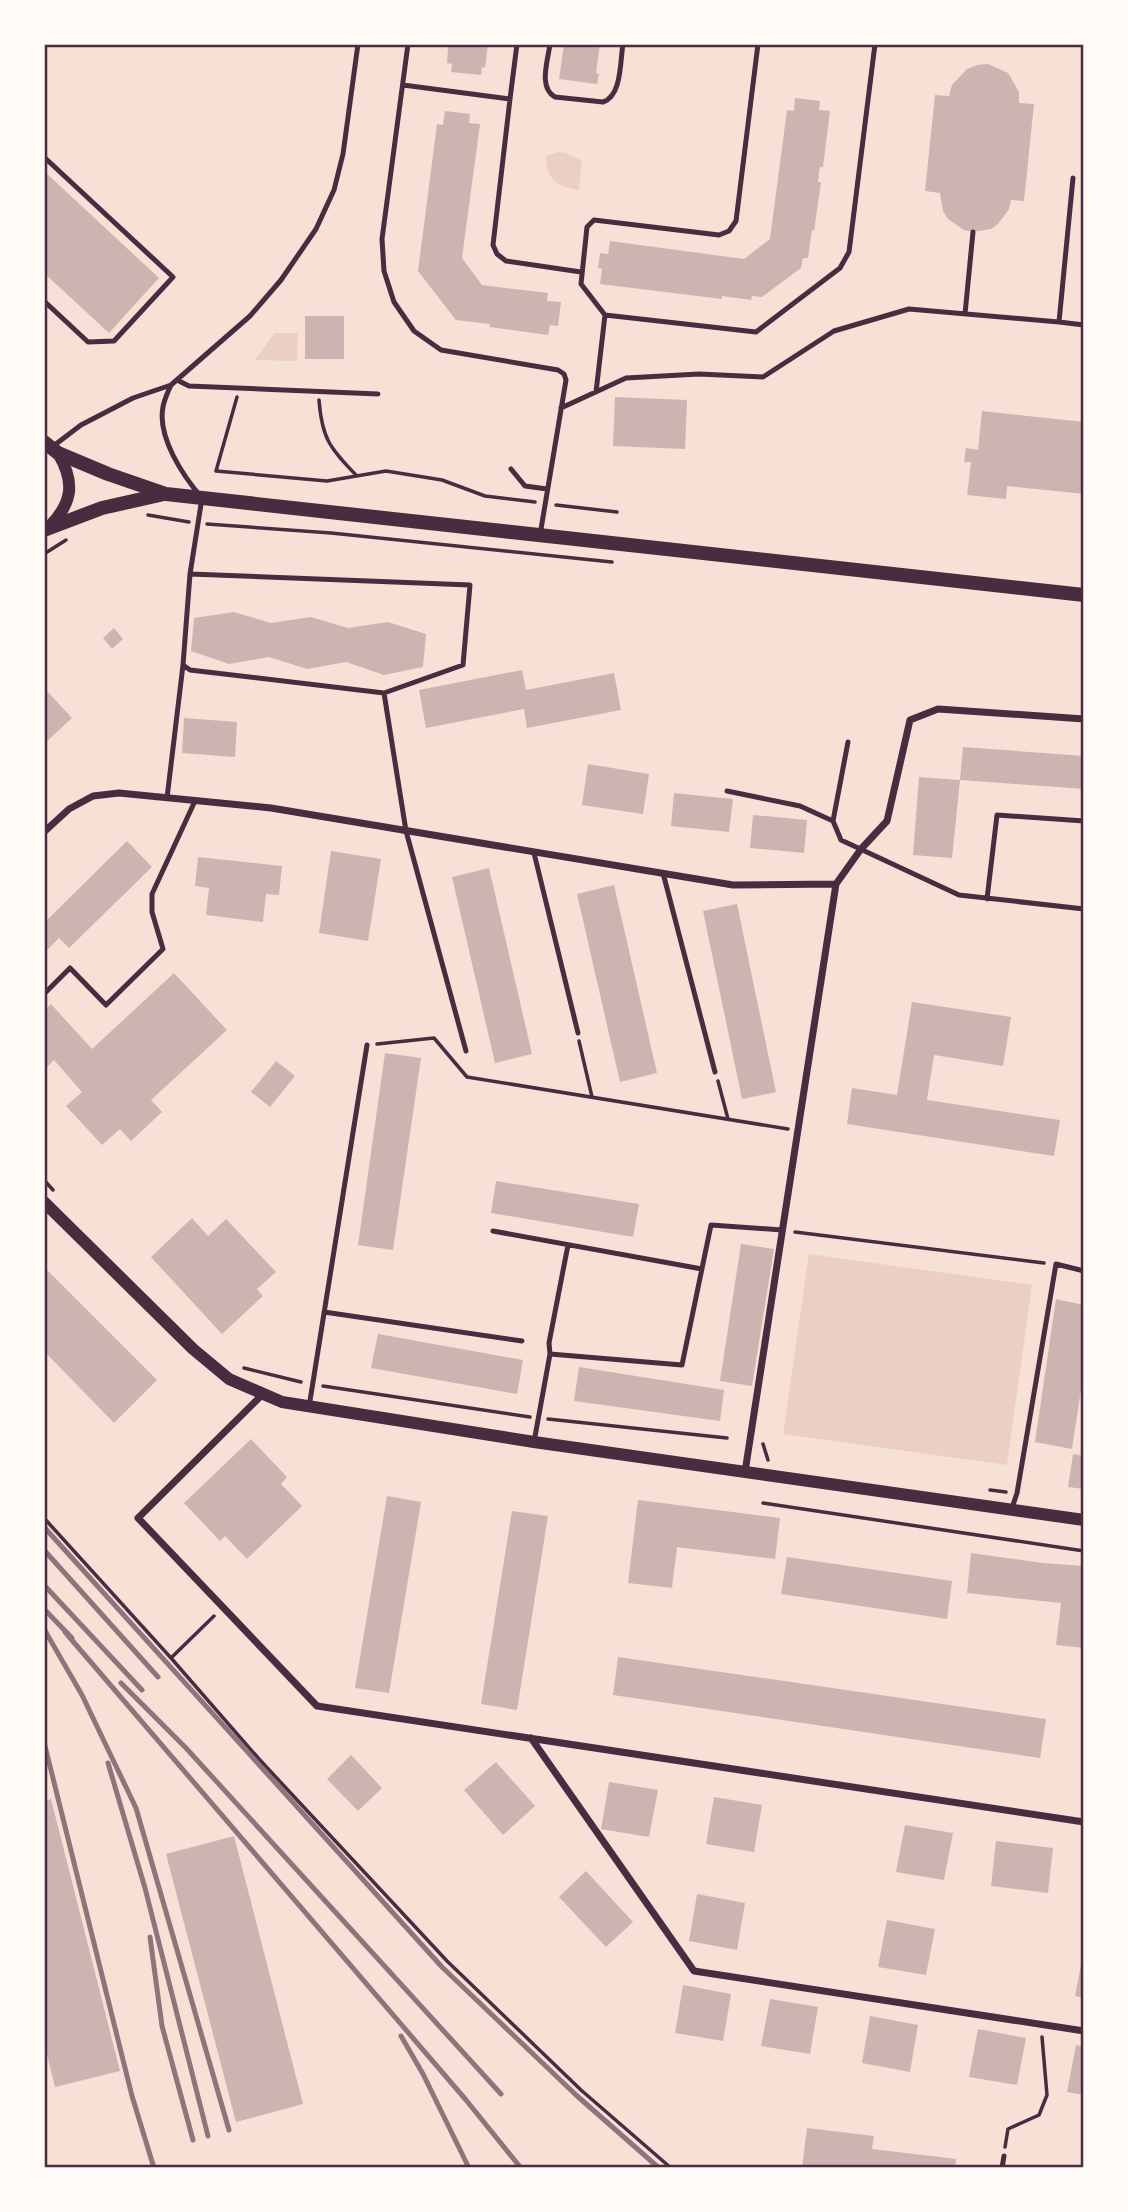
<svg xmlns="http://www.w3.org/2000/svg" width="1128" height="2212" viewBox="0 0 1128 2212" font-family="Raleway,sans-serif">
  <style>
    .green { fill: #ebcfc5 }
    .building { fill: #ccb4b1 }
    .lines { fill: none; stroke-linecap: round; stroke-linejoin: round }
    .path { stroke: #4a2c40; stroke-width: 3.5 }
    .service { stroke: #4a2c40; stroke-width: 5 }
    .minor { stroke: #4a2c40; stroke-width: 7 }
    .tertiary { stroke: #4a2c40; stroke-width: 12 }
    .secondary { stroke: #4a2c40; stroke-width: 14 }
    .rail { stroke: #8f747c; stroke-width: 5 }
    .neatline { fill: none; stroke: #4a2c40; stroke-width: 2.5 }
  </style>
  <rect width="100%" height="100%" fill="#f7e1d7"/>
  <!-- green -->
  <path class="green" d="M 557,152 L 566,153 L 582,161 L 579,190 C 558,188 545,178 546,156 Z
    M 274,333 L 298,333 L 297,361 L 255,360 Z
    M 809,1254 L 1032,1285 L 1007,1465 L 783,1434 Z"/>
  <!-- building -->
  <path class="building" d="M 445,44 L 488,44 L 485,68 L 482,67 L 481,75 L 451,72 L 452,64 L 447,63 L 448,47 L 445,47 Z
    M 564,44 L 600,44 L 596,73 L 599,74 L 597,84 L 559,79 Z
    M 988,64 L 1008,73 L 1019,92 L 1019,103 L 1034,104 L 1024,201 L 1011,200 L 1009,209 L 998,224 L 991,229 L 973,232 L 964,230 L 948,219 L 943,211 L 940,193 L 925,191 L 935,95 L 949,96 L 952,85 L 967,69 L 977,65 Z
    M 795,98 L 820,101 L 819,110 L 830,111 L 823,167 L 820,167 L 819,172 L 818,182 L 821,182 L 814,231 L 812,230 L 808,258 L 803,258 L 801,268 L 762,297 L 752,296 L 751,300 L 722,296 L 722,299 L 600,284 L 602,269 L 598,268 L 600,253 L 608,254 L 610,241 L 744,259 L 770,239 L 787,110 L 794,111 Z
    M 445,111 L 470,114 L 469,123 L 480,124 L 462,258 L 482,285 L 548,293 L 547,301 L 561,302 L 558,326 L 550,325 L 548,335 L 489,327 L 490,324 L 456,320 L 418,271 L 437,124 L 443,125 Z
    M 44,171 L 159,278 L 109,333 L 44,273 Z
    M 305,316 L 344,316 L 344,359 L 305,359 Z
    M 615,397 L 687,400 L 685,449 L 613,446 Z
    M 982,411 L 1084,422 L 1084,494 L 1007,486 L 1006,499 L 967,495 L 971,462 L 964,462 L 966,448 L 978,450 Z
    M 234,612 L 271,623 L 311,617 L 348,628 L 388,622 L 426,634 L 423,667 L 384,675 L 346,662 L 307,669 L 269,657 L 229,664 L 191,651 L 194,618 Z
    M 114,628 L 123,639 L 112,649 L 103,638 Z
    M 522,670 L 526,690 L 614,673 L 621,710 L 527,728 L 524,709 L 426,728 L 419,690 Z
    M 47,691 L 72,718 L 44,744 L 44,694 Z
    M 184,718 L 237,722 L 235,757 L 182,753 Z
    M 963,747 L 1084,756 L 1084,789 L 960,780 L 952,858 L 913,855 L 919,777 L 960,780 Z
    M 588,764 L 649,774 L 643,814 L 582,805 Z
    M 674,793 L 733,799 L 729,832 L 671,826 Z
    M 753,815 L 807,820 L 804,853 L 750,848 Z
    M 127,841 L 152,867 L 69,948 L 59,938 L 44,953 L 44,923 Z
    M 331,851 L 381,859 L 368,941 L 319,933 Z
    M 198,857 L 282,866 L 279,895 L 266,894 L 263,922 L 206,915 L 209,888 L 195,886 Z
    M 489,868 L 532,1054 L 495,1063 L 452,877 Z
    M 614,885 L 657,1073 L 620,1082 L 577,894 Z
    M 737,904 L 776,1092 L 742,1099 L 703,911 Z
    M 174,973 L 227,1030 L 151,1100 L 162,1112 L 131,1141 L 120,1129 L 102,1145 L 66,1106 L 82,1092 L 54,1060 L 44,1070 L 44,1011 L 51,1004 L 92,1049 Z
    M 912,1002 L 1011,1017 L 1003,1066 L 934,1055 L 927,1100 L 1060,1120 L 1054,1156 L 847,1124 L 852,1088 L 897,1095 Z
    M 385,1053 L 421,1058 L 393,1250 L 358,1245 Z
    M 276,1061 L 295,1076 L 270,1107 L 251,1092 Z
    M 496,1181 L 639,1204 L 633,1237 L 491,1213 Z
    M 192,1218 L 208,1236 L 226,1219 L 276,1272 L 257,1289 L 263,1296 L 222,1334 L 151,1257 Z
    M 741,1244 L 774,1249 L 752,1386 L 720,1381 Z
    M 44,1267 L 157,1380 L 114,1423 L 44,1351 Z
    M 1056,1299 L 1084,1305 L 1084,1370 L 1072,1449 L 1035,1442 Z
    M 378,1334 L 523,1360 L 517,1394 L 371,1368 Z
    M 579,1367 L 724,1390 L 720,1421 L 574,1401 Z
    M 251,1439 L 287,1477 L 281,1484 L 302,1506 L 247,1559 L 225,1536 L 220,1541 L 184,1503 Z
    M 1073,1454 L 1084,1456 L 1084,1489 L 1068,1487 Z
    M 387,1496 L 421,1502 L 389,1693 L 355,1688 Z
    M 638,1500 L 780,1518 L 775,1559 L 677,1547 L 672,1588 L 628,1583 Z
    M 512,1511 L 548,1516 L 517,1710 L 481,1704 Z
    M 971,1553 L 1043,1563 L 1084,1566 L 1084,1648 L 1056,1645 L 1061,1603 L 967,1593 Z
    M 787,1557 L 952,1581 L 947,1619 L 781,1594 Z
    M 618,1657 L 1046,1719 L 1040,1758 L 613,1695 Z
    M 351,1755 L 382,1788 L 358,1811 L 327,1779 Z
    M 496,1762 L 535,1806 L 503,1835 L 464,1790 Z
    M 609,1782 L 658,1790 L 649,1837 L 601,1829 Z
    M 714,1797 L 762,1805 L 754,1852 L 706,1844 Z
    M 51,1799 L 120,2071 L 55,2087 L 44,2042 L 44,1801 Z
    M 905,1825 L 953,1833 L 944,1880 L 896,1872 Z
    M 234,1836 L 303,2104 L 236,2122 L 166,1854 Z
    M 996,1841 L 1053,1848 L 1048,1893 L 991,1886 Z
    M 586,1871 L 633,1922 L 606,1947 L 559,1897 Z
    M 697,1894 L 745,1903 L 737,1950 L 689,1941 Z
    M 887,1920 L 935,1929 L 926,1975 L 878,1967 Z
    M 1083,1954 L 1084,1954 L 1084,1998 L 1075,1996 Z
    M 683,1985 L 731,1994 L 723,2041 L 675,2033 Z
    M 770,1999 L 818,2007 L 810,2054 L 761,2046 Z
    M 870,2016 L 918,2025 L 910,2072 L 862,2063 Z
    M 978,2029 L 1026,2038 L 1017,2085 L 969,2077 Z
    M 1076,2045 L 1084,2047 L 1084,2095 L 1067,2092 Z
    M 807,2128 L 874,2136 L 872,2149 L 956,2159 L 955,2168 L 802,2168 Z"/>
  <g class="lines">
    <!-- path -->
    <path class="path" d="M 237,397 L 216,471 L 327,481 L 386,471 L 442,480 L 485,496 L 535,502
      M 319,400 C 322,439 330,448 356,475
      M 556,505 L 617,512
      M 148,515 L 189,522
      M 207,524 L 331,533 L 612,562
      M 44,554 L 66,540
      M 579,1041 L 592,1097
      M 377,1044 L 434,1038 L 467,1077 L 788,1129
      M 718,1081 L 728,1119
      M 44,1180 L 53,1190
      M 795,1232 L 1044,1263
      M 244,1368 L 301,1382
      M 323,1386 L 530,1417
      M 548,1419 L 727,1438
      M 763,1444 L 768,1460
      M 990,1490 L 1006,1492
      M 763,1503 L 1084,1551
      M 44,1518 L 171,1658 L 214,1616
      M 171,1658 L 259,1759 L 447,1961 L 581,2090 L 671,2168
      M 1005,2147 L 1008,2129 L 1039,2115 L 1047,2095 L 1042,2037"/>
    <!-- service -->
    <path class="service" d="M 408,44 L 382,239 L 384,271 L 394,302 L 414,331 L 441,350 L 558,370 L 564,374 L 566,380 L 540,535
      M 550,44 C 548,60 538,88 555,97 L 603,102 C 622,96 620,61 623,44
      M 403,85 L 510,99 L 517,44
      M 510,99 L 493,245 L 497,254 L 506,261 L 581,272
      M 44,157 L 173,277 L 114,341 L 88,342 L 44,301
      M 1073,178 L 1059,322 L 1084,325
      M 965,314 L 973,232
      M 605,315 L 756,332 L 840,268 L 849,252 L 875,44
      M 177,380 L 189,386 L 378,394
      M 171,385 C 168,392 164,400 163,407 C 157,437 183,476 202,498 L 190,574 L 183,665 L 190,670 L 384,693
      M 596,392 L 605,315 L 581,284 L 587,227 L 594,220 L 719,235 L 729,231 L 736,221 L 758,44
      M 561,408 L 626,378 L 699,374 L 763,377 L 834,331 L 909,309 L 1059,322
      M 52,447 L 81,425 L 133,398 L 171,385 L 250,316 L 281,280 L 316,229 L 334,190 L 343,154 L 358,44
      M 511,469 L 525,486 L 547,489
      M 190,574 L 470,585 L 463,665 L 384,693 L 406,831 L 466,1051
      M 848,742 L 833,821 L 841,840 L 959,895 L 1084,909
      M 727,791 L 800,806 L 833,821
      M 167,798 L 183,665
      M 534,853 L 578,1033
      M 663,873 L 715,1072
      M 987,899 L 997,815 L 1084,821
      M 44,994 L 70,968 L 106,1005 L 163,949 L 152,912 L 152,894 L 195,801
      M 493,1231 L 702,1269
      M 324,1312 L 522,1341
      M 550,1354 L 549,1343 L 568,1245
      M 309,1407 L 367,1045
      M 534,1442 L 550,1354 L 682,1365 L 711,1225 L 782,1230
      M 1012,1508 L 1017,1493 L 1056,1264 L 1084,1271
      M 1002,2168 L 1004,2156"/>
    <!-- minor -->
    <path class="minor" d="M 44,832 L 69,809 L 93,796 L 119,793 L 271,808 L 733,885 L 836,884
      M 263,1394 L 138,1518 L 317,1706 L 1084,1822
      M 745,1472 L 836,884 L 861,849 L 887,821 L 910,720 L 938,709 L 1084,719
      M 531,1738 L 694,1971 L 1084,2031"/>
    <!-- tertiary -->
    <path class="tertiary" d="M 50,526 C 73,502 75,482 58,453
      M 44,1202 L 193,1349 L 229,1379 L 282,1402 L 534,1442 L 1084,1520"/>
    <!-- secondary -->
    <path class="secondary" d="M 44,442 L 58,453 L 108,474 L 166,494 L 1084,595
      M 44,530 L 102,508 L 164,494"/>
    <!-- rail -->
    <path class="rail" d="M 44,1527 L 442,1967 L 576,2095 L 659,2168
      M 44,1550 L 158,1677
      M 44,1585 L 142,1690
      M 44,1609 L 72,1638
      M 44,1629 L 82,1695 L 136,1808 L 229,2130
      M 65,1632 L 466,2100 L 521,2168
      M 121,1683 L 186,1748 L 501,2094
      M 44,1742 L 132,2096 L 154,2168
      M 108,1763 L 145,1888 L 208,2136
      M 150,1937 L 162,2026 L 193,2140
      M 401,2036 L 423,2074 L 469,2168"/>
  </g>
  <!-- border -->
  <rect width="1128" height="2212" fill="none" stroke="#fffaf5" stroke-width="91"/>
  <rect x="46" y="46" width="1036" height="2120" class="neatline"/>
</svg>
